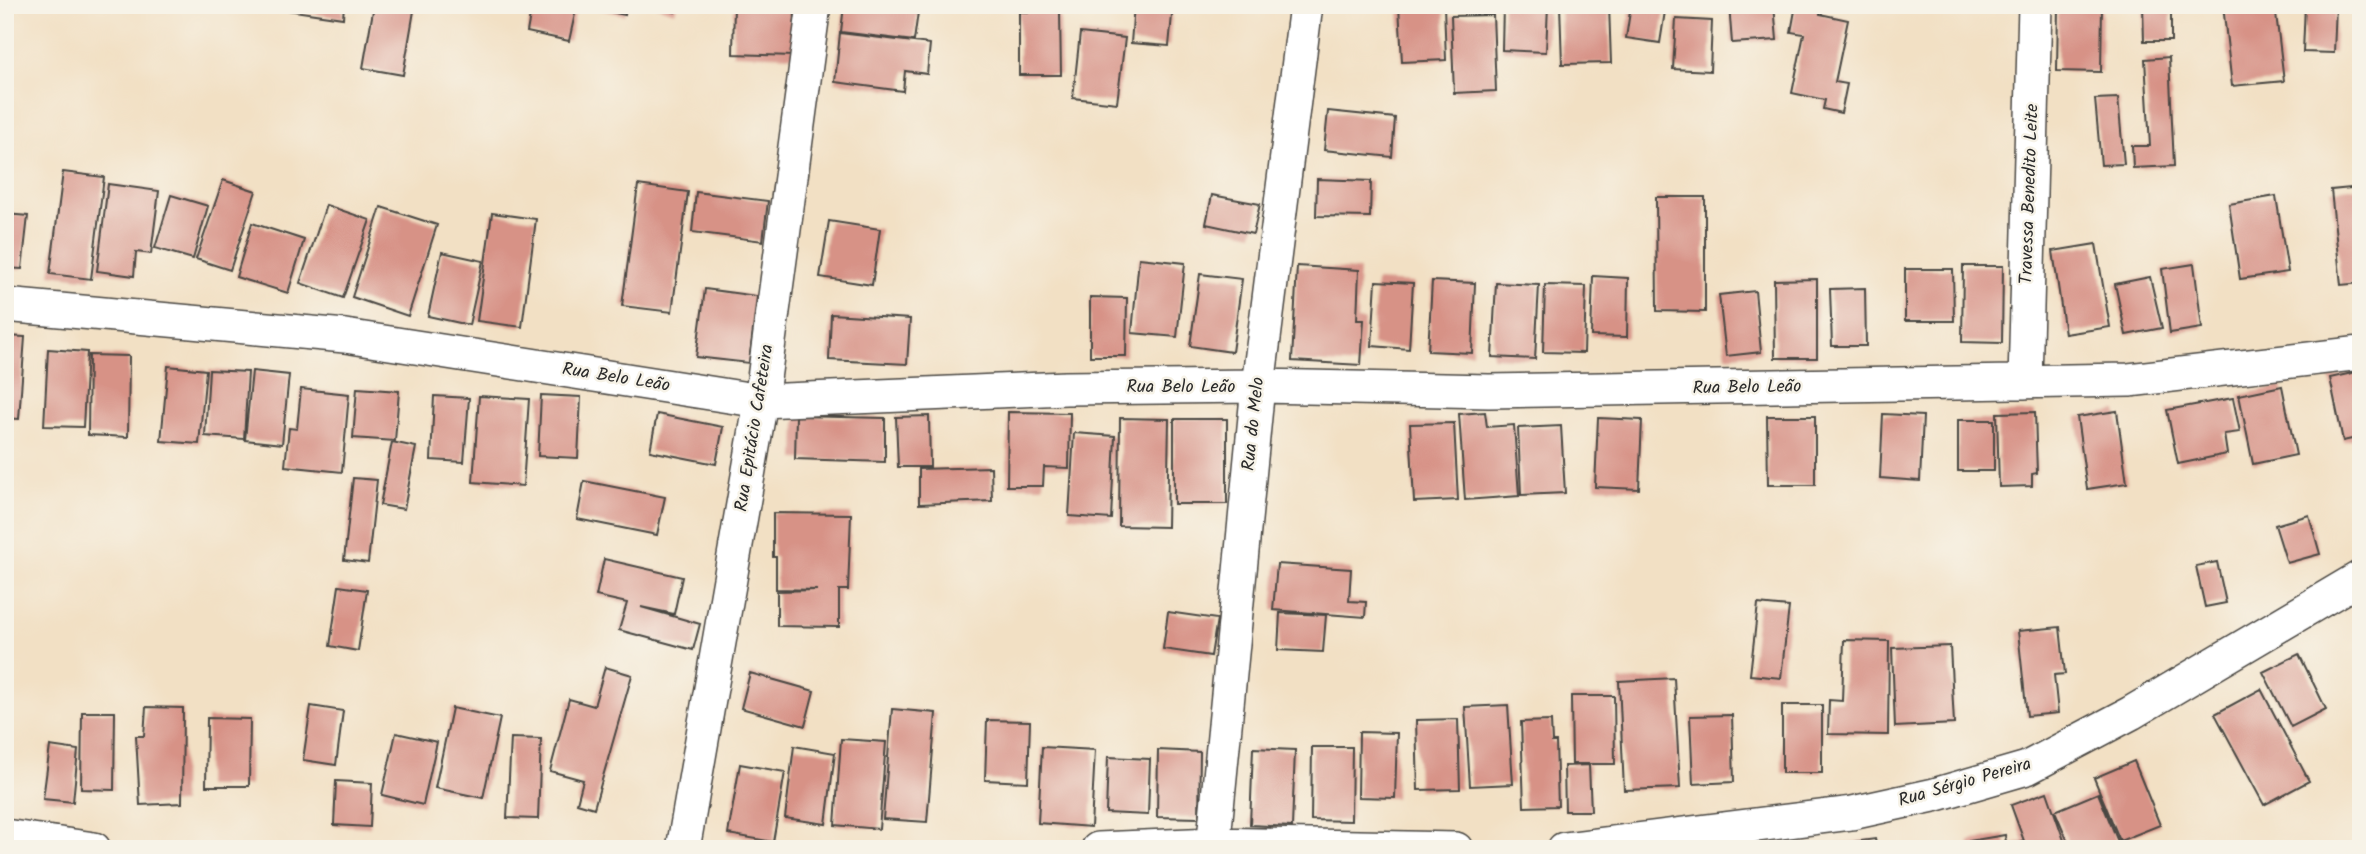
<svg xmlns="http://www.w3.org/2000/svg" width="2366" height="854" viewBox="0 0 2366 854" font-family="Kalam,sans-serif">
  <style>
    .building { fill: #d79286 }
    .lines { fill: none; stroke-linecap: round; stroke-linejoin: round }
    .street-casing { stroke: #494642; stroke-width: 36 }
    .street { stroke: #fff; stroke-width: 33 }
    .labels { text-anchor: middle; dominant-baseline: central; stroke-width: 5; stroke-linejoin: round; paint-order: stroke }
    .street-label { font-size: 18px; fill: #2b2b2b; stroke: #f7f3e8 }
  </style>
  <rect width="100%" height="100%" fill="#f7f3e8"/>
  <filter id="ink" filterUnits="userSpaceOnUse"><feTurbulence type="fractalNoise" baseFrequency=".0143" numOctaves="2"/><feDisplacementMap in="SourceGraphic" scale="14" xChannelSelector="R" yChannelSelector="G"/><feConvolveMatrix kernelMatrix="1 2 1 2 8 2 1 2 1" color-interpolation-filters="sRGB"/></filter>
  <filter id="wash" filterUnits="userSpaceOnUse"><feTurbulence type="fractalNoise" baseFrequency=".00686" numOctaves="4" result="noise"/><feDisplacementMap in="SourceGraphic" scale="28" xChannelSelector="R" yChannelSelector="G"/><feGaussianBlur stdDeviation="1.57" result="paint"/><feColorMatrix in="noise" values="0 0 0 0 0 0 0 0 0 0 0 0 0 0 0 0 0 1.4 0 .05"/><feComposite in="paint" operator="in"/></filter>
  <g filter="url(#wash)">
    <rect width="100%" height="100%" fill="#f2e0c4"/>
    <g id="blocks">
      <!-- building -->
      <path class="building" d="M 288,5 L 344,5 L 343,18 L 287,10 Z
        M 374,5 L 415,5 L 403,75 L 363,68 Z
        M 532,5 L 577,5 L 569,41 L 527,32 Z
        M 593,5 L 627,5 L 625,15 L 592,8 Z
        M 652,5 L 677,5 L 675,12 Z
        M 734,5 L 795,5 L 794,56 L 733,54 Z
        M 844,5 L 919,5 L 914,41 L 841,32 Z
        M 1134,5 L 1173,5 L 1169,46 L 1131,43 Z
        M 1399,5 L 1444,5 L 1446,60 L 1402,62 Z
        M 1503,5 L 1548,5 L 1546,52 L 1502,50 Z
        M 1560,5 L 1609,5 L 1611,63 L 1562,64 Z
        M 1631,5 L 1666,5 L 1660,43 L 1626,38 Z
        M 1729,5 L 1774,5 L 1777,40 L 1732,43 Z
        M 1796,5 L 1821,5 L 1820,14 L 1848,20 L 1835,82 L 1847,84 L 1841,113 L 1823,109 L 1825,100 L 1792,93 L 1804,34 L 1791,32 Z
        M 2058,5 L 2102,5 L 2101,72 L 2057,71 Z
        M 2143,5 L 2171,5 L 2171,41 L 2144,41 Z
        M 2223,5 L 2275,5 L 2284,81 L 2232,86 Z
        M 2305,5 L 2336,5 L 2334,53 L 2303,52 Z
        M 1019,12 L 1060,12 L 1061,75 L 1019,75 Z
        M 1493,15 L 1496,91 L 1454,93 L 1451,16 Z
        M 1676,19 L 1712,21 L 1710,71 L 1673,69 Z
        M 840,33 L 930,44 L 927,74 L 905,71 L 903,91 L 835,82 Z
        M 1080,33 L 1125,38 L 1117,103 L 1073,98 Z
        M 2169,57 L 2174,166 L 2133,168 L 2132,146 L 2150,146 L 2145,59 Z
        M 2118,98 L 2124,164 L 2101,165 L 2095,99 Z
        M 1328,111 L 1395,118 L 1392,157 L 1324,150 Z
        M 63,172 L 104,177 L 91,279 L 50,274 Z
        M 1317,179 L 1371,181 L 1370,217 L 1316,216 Z
        M 223,180 L 256,191 L 230,270 L 196,259 Z
        M 108,184 L 159,191 L 151,254 L 136,252 L 134,276 L 97,271 Z
        M 638,185 L 688,192 L 672,312 L 622,306 Z
        M 2361,187 L 2361,283 L 2341,285 L 2331,190 Z
        M 696,192 L 768,201 L 763,241 L 692,232 Z
        M 171,195 L 208,206 L 193,259 L 155,248 Z
        M 1212,195 L 1260,204 L 1253,234 L 1206,224 Z
        M 2276,196 L 2288,272 L 2240,279 L 2229,204 Z
        M 1656,197 L 1705,197 L 1705,312 L 1657,311 Z
        M 326,205 L 370,220 L 343,298 L 300,283 Z
        M 381,207 L 437,225 L 408,316 L 352,297 Z
        M 492,213 L 536,219 L 522,327 L 477,321 Z
        M 5,214 L 28,216 L 22,269 L 5,268 Z
        M 829,221 L 880,229 L 872,285 L 820,277 Z
        M 252,223 L 304,240 L 288,293 L 236,277 Z
        M 2096,244 L 2110,327 L 2065,334 L 2053,251 Z
        M 442,252 L 483,261 L 469,325 L 428,316 Z
        M 1139,258 L 1185,263 L 1177,337 L 1132,333 Z
        M 2194,264 L 2202,328 L 2170,333 L 2162,269 Z
        M 1297,266 L 1359,270 L 1357,320 L 1364,320 L 1361,365 L 1292,361 Z
        M 1963,266 L 2003,266 L 2002,343 L 1962,342 Z
        M 1905,269 L 1953,269 L 1954,321 L 1905,321 Z
        M 1200,274 L 1242,279 L 1232,352 L 1190,346 Z
        M 1593,276 L 1628,278 L 1627,337 L 1591,336 Z
        M 2150,277 L 2162,328 L 2126,335 L 2115,284 Z
        M 1817,279 L 1817,358 L 1775,358 L 1774,280 Z
        M 1376,281 L 1413,283 L 1409,349 L 1372,346 Z
        M 1432,281 L 1475,283 L 1472,353 L 1428,351 Z
        M 1496,283 L 1539,285 L 1535,359 L 1492,357 Z
        M 1545,285 L 1586,286 L 1584,353 L 1543,352 Z
        M 1865,288 L 1866,346 L 1832,346 L 1830,289 Z
        M 705,289 L 757,296 L 749,363 L 696,357 Z
        M 1755,291 L 1761,352 L 1726,356 L 1719,295 Z
        M 1090,297 L 1127,298 L 1126,356 L 1090,356 Z
        M 831,314 L 910,319 L 907,364 L 829,360 Z
        M 5,336 L 25,337 L 19,419 L 5,418 Z
        M 48,349 L 87,352 L 83,427 L 44,426 Z
        M 89,355 L 129,356 L 128,437 L 88,435 Z
        M 168,366 L 206,370 L 199,444 L 161,441 Z
        M 209,370 L 248,372 L 244,439 L 205,436 Z
        M 252,371 L 289,375 L 282,444 L 245,440 Z
        M 2361,371 L 2361,437 L 2343,441 L 2330,378 Z
        M 2282,386 L 2296,455 L 2253,464 L 2239,395 Z
        M 357,388 L 399,391 L 395,441 L 353,438 Z
        M 301,389 L 349,394 L 342,472 L 285,466 L 289,428 L 297,429 Z
        M 541,395 L 581,397 L 578,458 L 538,456 Z
        M 434,396 L 469,398 L 464,462 L 431,460 Z
        M 479,396 L 529,399 L 523,486 L 473,482 Z
        M 2233,398 L 2240,432 L 2224,434 L 2227,454 L 2178,464 L 2167,410 Z
        M 2117,411 L 2127,483 L 2087,489 L 2077,417 Z
        M 1008,412 L 1070,413 L 1069,468 L 1044,467 L 1043,486 L 1007,486 Z
        M 1485,412 L 1487,427 L 1514,425 L 1519,496 L 1465,500 L 1459,414 Z
        M 2035,412 L 2037,473 L 2032,474 L 2032,486 L 1999,487 L 1997,413 Z
        M 657,414 L 723,427 L 716,464 L 650,451 Z
        M 1883,414 L 1923,416 L 1920,481 L 1880,478 Z
        M 796,416 L 885,418 L 885,462 L 795,459 Z
        M 929,416 L 930,467 L 898,467 L 896,417 Z
        M 1767,416 L 1815,416 L 1815,485 L 1768,485 Z
        M 1120,418 L 1169,419 L 1167,527 L 1119,526 Z
        M 1598,418 L 1642,420 L 1639,489 L 1595,487 Z
        M 1174,419 L 1227,419 L 1227,504 L 1174,504 Z
        M 1958,420 L 1994,420 L 1994,471 L 1958,471 Z
        M 1454,423 L 1458,500 L 1414,502 L 1410,424 Z
        M 1561,426 L 1565,493 L 1521,495 L 1518,428 Z
        M 1074,433 L 1115,436 L 1111,519 L 1069,516 Z
        M 392,442 L 416,447 L 404,509 L 380,505 Z
        M 2361,461 L 2361,481 L 2360,481 L 2355,463 Z
        M 991,467 L 992,501 L 919,504 L 919,469 Z
        M 353,478 L 377,480 L 368,563 L 344,560 Z
        M 584,481 L 665,497 L 657,535 L 577,519 Z
        M 773,513 L 851,514 L 848,590 L 839,590 L 839,627 L 777,626 L 777,591 L 817,590 L 776,589 L 776,557 L 773,557 Z
        M 2309,515 L 2320,554 L 2287,563 L 2275,525 Z
        M 604,559 L 682,577 L 674,614 L 641,607 L 700,624 L 693,650 L 619,630 L 627,603 L 596,596 Z
        M 2217,562 L 2226,603 L 2205,607 L 2196,566 Z
        M 1277,564 L 1351,569 L 1349,601 L 1366,602 L 1365,617 L 1273,610 Z
        M 339,586 L 367,590 L 358,651 L 330,646 Z
        M 1758,604 L 1789,607 L 1781,678 L 1750,675 Z
        M 1168,612 L 1217,619 L 1211,656 L 1163,649 Z
        M 1280,613 L 1326,615 L 1323,652 L 1278,650 Z
        M 2060,627 L 2065,674 L 2054,675 L 2058,713 L 2027,716 L 2018,631 Z
        M 1844,640 L 1889,641 L 1888,735 L 1828,734 L 1829,700 L 1842,701 Z
        M 1950,646 L 1954,724 L 1895,727 L 1892,648 Z
        M 2299,654 L 2326,709 L 2291,727 L 2263,672 Z
        M 605,667 L 632,675 L 594,808 L 577,803 L 583,780 L 550,771 L 569,699 L 594,706 Z
        M 750,673 L 814,691 L 805,726 L 741,708 Z
        M 1674,678 L 1680,788 L 1624,790 L 1619,681 Z
        M 2261,689 L 2309,781 L 2264,805 L 2215,714 Z
        M 1571,696 L 1614,696 L 1615,764 L 1572,764 Z
        M 1508,705 L 1513,784 L 1470,786 L 1465,707 Z
        M 1782,705 L 1822,705 L 1822,773 L 1782,773 Z
        M 311,706 L 343,711 L 336,765 L 303,760 Z
        M 146,707 L 183,708 L 182,803 L 140,805 L 136,736 L 144,736 Z
        M 452,708 L 500,718 L 483,798 L 435,788 Z
        M 892,709 L 936,713 L 927,822 L 883,819 Z
        M 82,712 L 115,712 L 114,790 L 81,789 Z
        M 1732,715 L 1734,782 L 1693,784 L 1690,716 Z
        M 207,718 L 250,719 L 249,786 L 206,786 Z
        M 1458,719 L 1460,789 L 1418,790 L 1416,720 Z
        M 987,720 L 1030,721 L 1028,782 L 985,780 Z
        M 1551,721 L 1552,742 L 1556,742 L 1558,806 L 1524,807 L 1521,722 Z
        M 1359,732 L 1397,733 L 1395,798 L 1358,797 Z
        M 396,733 L 437,742 L 423,805 L 382,795 Z
        M 511,738 L 541,739 L 538,819 L 507,818 Z
        M 841,739 L 886,742 L 879,829 L 835,825 Z
        M 50,746 L 78,750 L 73,802 L 43,799 Z
        M 794,746 L 835,753 L 826,824 L 785,818 Z
        M 1042,747 L 1095,750 L 1091,827 L 1038,823 Z
        M 1312,747 L 1352,747 L 1351,821 L 1311,820 Z
        M 1253,748 L 1295,750 L 1292,827 L 1250,825 Z
        M 1158,750 L 1200,752 L 1199,818 L 1157,817 Z
        M 1108,757 L 1150,759 L 1148,815 L 1106,813 Z
        M 2134,761 L 2160,825 L 2120,841 L 2094,778 Z
        M 740,764 L 785,772 L 773,842 L 728,834 Z
        M 1589,765 L 1591,811 L 1565,811 L 1564,766 Z
        M 336,781 L 372,783 L 370,827 L 334,825 Z
        M 2047,792 L 2067,849 L 2013,849 L 2011,846 L 2024,841 L 2011,805 Z
        M 2098,793 L 2121,849 L 2071,849 L 2055,811 Z
        M 2005,835 L 2007,849 L 1970,849 L 1969,841 Z
        M 1875,839 L 1877,849 L 1839,849 L 1838,844 Z"/>
    </g>
  </g>
  <g filter="url(#ink)">
    <use href="#blocks" fill-opacity="0" stroke="#494642" stroke-width="2"/>
    <g class="lines">
      <defs>
        <path id="street" d="M 5,305 L 345,336 L 761,401 L 1066,388 L 1258,386 L 1489,391 L 2129,380 L 2361,353
          M 2025,382 L 2035,5
          M 5,836 L 94,849
          M 683,849 L 761,401 L 814,5
          M 1098,849 L 1213,844 L 1456,849
          M 1213,849 L 1258,386 L 1306,5
          M 1564,849 L 1852,813 L 1934,795 L 2027,768 L 2131,713 L 2361,577"/>
      </defs>
      <!-- street casing -->
      <use href="#street" class="street-casing"/>
      <!-- street -->
      <use href="#street" class="street"/>
    </g>
  </g>
  <g class="labels">
    <!-- street labels -->
    <g class="street-label">
      <text transform="translate(2030 194) rotate(-88)">Travessa Benedito Leite</text>
      <text transform="translate(616 378) rotate(9)">Rua Belo Leão</text>
      <text x="1181" y="387">Rua Belo Leão</text>
      <text transform="translate(1747 388) rotate(-1)">Rua Belo Leão</text>
      <text transform="translate(1254 424) rotate(-84)">Rua do Melo</text>
      <text transform="translate(755 428) rotate(-81)">Rua Epitácio Cafeteira</text>
      <text transform="translate(1965 783) rotate(-16)">Rua Sérgio Pereira</text>
    </g>
  </g>
  <!-- margin -->
  <rect width="2366" height="854" fill="none" stroke="#f7f3e8" stroke-width="28"/>
</svg>
